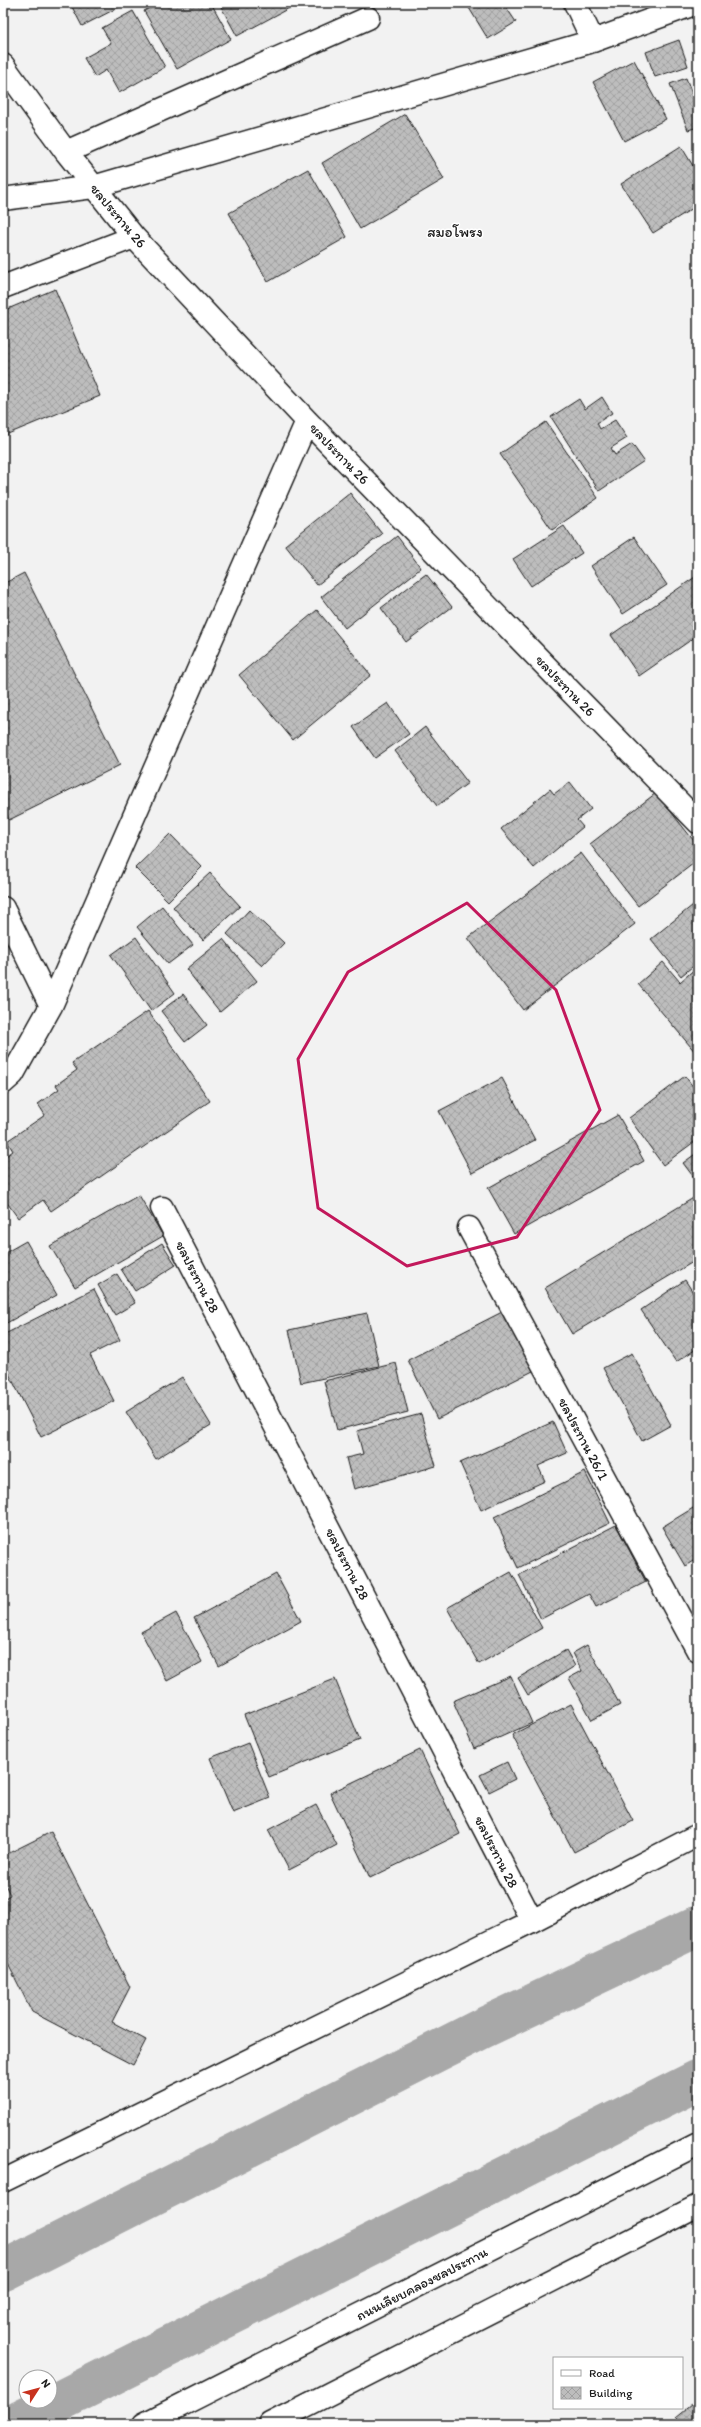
<svg xmlns="http://www.w3.org/2000/svg" width="701" height="2427" viewBox="0 0 701 2427" font-family="Itim,'Playpen Sans Thai',sans-serif">
  <style>
    .lines { fill: none; stroke-linecap: round; stroke-linejoin: round }
    .canal { stroke: #a8a8a8; stroke-width: 41 }
    .building { fill: url(#building-cross-hatch); stroke: #1c1c1c }
    .minor-casing { stroke: #1c1c1c; stroke-width: 25 }
    .minor { stroke: #fff; stroke-width: 22 }
    .marked { fill: none; stroke: #c2185b; stroke-width: 3; stroke-linejoin: round }
    .labels { text-anchor: middle; dominant-baseline: central; stroke-width: 3; stroke-linejoin: round; paint-order: stroke }
    .street-label { font-size: 14px; fill: #1c1c1c; stroke: #fff }
    .neighbourhood-label { font-size: 15px; fill: #1c1c1c; stroke: #fff }
  </style>
  <defs>
    <pattern id="building-cross-hatch" width="8" height="8" patternUnits="userSpaceOnUse"><rect width="8" height="8" fill="#bdbdbd"/><path d="M0 0l8 8M0 8l8-8" fill="none" stroke="#a2a2a2"/></pattern>
  </defs>
  <rect width="100%" height="100%" fill="#f2f2f2"/>
  <filter id="ink" filterUnits="userSpaceOnUse"><feTurbulence type="fractalNoise" baseFrequency=".025" numOctaves="2"/><feDisplacementMap in="SourceGraphic" scale="8" xChannelSelector="R" yChannelSelector="G"/><feConvolveMatrix kernelMatrix="1 2 1 2 8 2 1 2 1" color-interpolation-filters="sRGB"/></filter>
  <g filter="url(#ink)">
    <g class="lines">
      <!-- canal -->
      <path class="canal" d="M 3,2271 L 483,2028 L 698,1926
        M 14,2424 L 698,2080"/>
    </g>
    <!-- building -->
    <path class="building" d="M 70,3 L 127,3 L 82,26 Z
      M 159,3 L 211,3 L 231,39 L 177,69 L 144,11 Z
      M 219,3 L 288,3 L 291,7 L 237,36 Z
      M 466,3 L 513,3 L 506,7 L 516,22 L 488,39 Z
      M 133,11 L 165,67 L 119,93 L 106,70 L 95,77 L 84,58 L 111,43 L 102,28 Z
      M 679,40 L 688,66 L 655,77 L 646,52 Z
      M 634,60 L 666,119 L 624,141 L 593,82 Z
      M 686,78 L 698,109 L 698,127 L 688,130 L 670,84 Z
      M 405,114 L 444,179 L 360,229 L 322,163 Z
      M 681,146 L 698,174 L 698,205 L 653,233 L 621,184 Z
      M 308,169 L 347,237 L 268,282 L 229,213 Z
      M 55,289 L 100,396 L 3,436 L 3,311 Z
      M 602,397 L 612,413 L 597,423 L 600,429 L 615,420 L 627,438 L 611,448 L 615,455 L 632,444 L 644,461 L 599,491 L 551,417 L 579,399 L 585,409 Z
      M 546,422 L 598,498 L 552,530 L 500,454 Z
      M 350,493 L 382,534 L 317,585 L 285,545 Z
      M 564,526 L 582,553 L 531,586 L 513,559 Z
      M 397,536 L 421,568 L 345,628 L 321,597 Z
      M 634,537 L 667,585 L 623,614 L 591,566 Z
      M 24,573 L 120,765 L 9,820 L 3,808 L 3,584 Z
      M 426,574 L 452,607 L 406,642 L 381,608 Z
      M 698,575 L 698,635 L 639,676 L 611,635 Z
      M 317,610 L 371,675 L 293,740 L 239,675 Z
      M 388,703 L 409,734 L 375,758 L 353,727 Z
      M 425,727 L 468,783 L 437,806 L 395,751 Z
      M 570,782 L 591,809 L 577,820 L 583,827 L 534,868 L 501,829 L 550,789 L 554,794 Z
      M 656,793 L 698,846 L 698,860 L 638,906 L 590,844 Z
      M 170,834 L 202,867 L 168,901 L 135,868 Z
      M 581,853 L 635,924 L 523,1010 L 468,938 Z
      M 210,873 L 240,906 L 203,940 L 173,907 Z
      M 698,901 L 698,962 L 681,976 L 651,939 Z
      M 162,906 L 193,945 L 168,964 L 137,927 Z
      M 249,910 L 284,943 L 262,966 L 227,934 Z
      M 136,937 L 175,993 L 151,1011 L 111,955 Z
      M 223,939 L 257,981 L 220,1012 L 186,969 Z
      M 663,962 L 680,982 L 698,966 L 698,1051 L 696,1053 L 638,984 Z
      M 183,994 L 207,1025 L 185,1042 L 161,1011 Z
      M 148,1011 L 210,1101 L 51,1211 L 43,1200 L 18,1218 L 3,1197 L 3,1158 L 13,1151 L 7,1141 L 45,1115 L 38,1104 L 59,1089 L 56,1085 L 77,1070 L 72,1063 Z
      M 685,1076 L 697,1092 L 698,1091 L 698,1139 L 663,1165 L 629,1118 Z
      M 502,1078 L 535,1140 L 472,1173 L 439,1111 Z
      M 618,1115 L 644,1161 L 514,1234 L 488,1188 Z
      M 698,1152 L 698,1183 L 683,1163 Z
      M 139,1195 L 163,1236 L 75,1287 L 50,1246 Z
      M 695,1197 L 698,1202 L 698,1259 L 572,1334 L 545,1288 Z
      M 26,1241 L 57,1295 L 3,1325 L 3,1254 Z
      M 162,1243 L 176,1265 L 135,1291 L 121,1269 Z
      M 117,1274 L 135,1303 L 115,1315 L 98,1285 Z
      M 685,1280 L 698,1300 L 698,1348 L 676,1362 L 641,1310 Z
      M 94,1289 L 120,1340 L 90,1355 L 114,1401 L 41,1437 L 3,1362 L 3,1335 Z
      M 504,1311 L 533,1371 L 437,1419 L 408,1360 Z
      M 367,1313 L 379,1366 L 301,1383 L 289,1330 Z
      M 632,1353 L 671,1425 L 642,1441 L 603,1368 Z
      M 396,1363 L 408,1412 L 337,1430 L 324,1381 Z
      M 182,1377 L 211,1425 L 156,1459 L 126,1412 Z
      M 421,1414 L 436,1466 L 354,1489 L 346,1458 L 363,1454 L 357,1431 Z
      M 553,1422 L 567,1453 L 538,1466 L 545,1481 L 481,1510 L 460,1463 Z
      M 585,1472 L 610,1523 L 518,1568 L 494,1517 Z
      M 698,1505 L 698,1558 L 685,1566 L 662,1527 Z
      M 616,1525 L 646,1582 L 596,1607 L 589,1594 L 541,1619 L 519,1575 Z
      M 511,1572 L 542,1628 L 479,1664 L 447,1608 Z
      M 276,1574 L 301,1621 L 219,1666 L 194,1618 Z
      M 176,1613 L 202,1662 L 167,1681 L 141,1632 Z
      M 587,1645 L 620,1705 L 592,1720 L 569,1678 L 582,1671 L 573,1653 Z
      M 566,1650 L 575,1666 L 528,1695 L 518,1678 Z
      M 511,1676 L 532,1723 L 474,1749 L 453,1701 Z
      M 335,1679 L 360,1740 L 269,1777 L 244,1715 Z
      M 571,1704 L 633,1821 L 574,1852 L 512,1735 Z
      M 248,1743 L 270,1798 L 233,1813 L 210,1758 Z
      M 420,1750 L 460,1834 L 370,1878 L 330,1793 Z
      M 507,1762 L 515,1779 L 489,1792 L 480,1775 Z
      M 316,1805 L 337,1845 L 289,1870 L 268,1830 Z
      M 51,1832 L 130,1987 L 112,2022 L 146,2040 L 133,2065 L 32,2012 L 3,1954 L 3,1899 L 10,1895 L 3,1880 L 3,1856 Z
      M 698,2399 L 698,2424 L 684,2424 L 677,2416 Z"/>
    <g class="lines">
      <defs>
        <path id="minor" d="M 575,3 L 593,41
          M 3,65 L 66,152 L 134,237 L 307,421 L 698,822
          M 66,152 L 368,18
          M 3,199 L 93,187 L 593,41 L 697,3
          M 3,287 L 134,237
          M 3,908 L 51,1006
          M 3,1083 L 13,1074 L 51,1006 L 307,421
          M 162,1208 L 532,1921
          M 469,1228 L 698,1651
          M 3,2181 L 532,1921 L 698,1835
          M 144,2424 L 698,2144
          M 270,2424 L 698,2206"/>
      </defs>
      <!-- minor casing -->
      <use href="#minor" class="minor-casing"/>
      <!-- minor -->
      <use href="#minor" class="minor"/>
    </g>
  </g>
  <!-- marked area -->
  <path class="marked" d="M 467,903 L 556,990 L 600,1110 L 517,1237 L 407,1266 L 318,1208 L 298,1059 L 348,972 Z"/>
  <g class="labels">
    <!-- street labels -->
    <g class="street-label">
      <text transform="translate(118 216) rotate(50)">ชลประทาน 26</text>
      <text transform="translate(339 454) rotate(46)">ชลประทาน 26</text>
      <text transform="translate(565 686) rotate(46)">ชลประทาน 26</text>
      <text transform="translate(197 1277) rotate(63)">ชลประทาน 28</text>
      <text transform="translate(583 1439) rotate(62)">ชลประทาน 26/1</text>
      <text transform="translate(347 1564) rotate(63)">ชลประทาน 28</text>
      <text transform="translate(496 1852) rotate(63)">ชลประทาน 28</text>
      <text transform="translate(422 2284) rotate(-27)">ถนนเลียบคลองชลประทาน</text>
    </g>
    <!-- neighbourhood labels -->
    <g class="neighbourhood-label">
      <text x="455" y="232">สมอโพรง</text>
    </g>
  </g>
  <!-- margin -->
  <rect width="701" height="2427" fill="none" stroke="#fff" stroke-width="16"/>
  <rect x="8" y="8" width="685" height="2411" fill="none" stroke="#1c1c1c" stroke-width="1.5" filter="url(#ink)"/>
  <!-- legend -->
  <rect x="553" y="2357" width="130" height="52" fill="#ffffff" stroke="#a4a4a4"/>
  <rect x="561" y="2370" width="20" height="6" fill="#ffffff" stroke="#a4a4a4"/>
  <text x="589" y="2377" font-size="12" fill="#1c1c1c">Road</text>
  <rect x="561" y="2387" width="20" height="12" fill="url(#building-cross-hatch)" stroke="#a4a4a4"/>
  <text x="589" y="2397" font-size="12" fill="#1c1c1c">Building</text>
  <!-- north arrow -->
  <g transform="translate(38 2389) rotate(54)"><circle r="19" fill="#ffffff" stroke="#a4a4a4"/>
  <path d="M0-3L7 15L0 10L-7 15Z" fill="#c8321e"/>
  <text y="-6" font-size="11" font-weight="bold" text-anchor="middle" fill="#1c1c1c">N</text>
  </g>
</svg>
